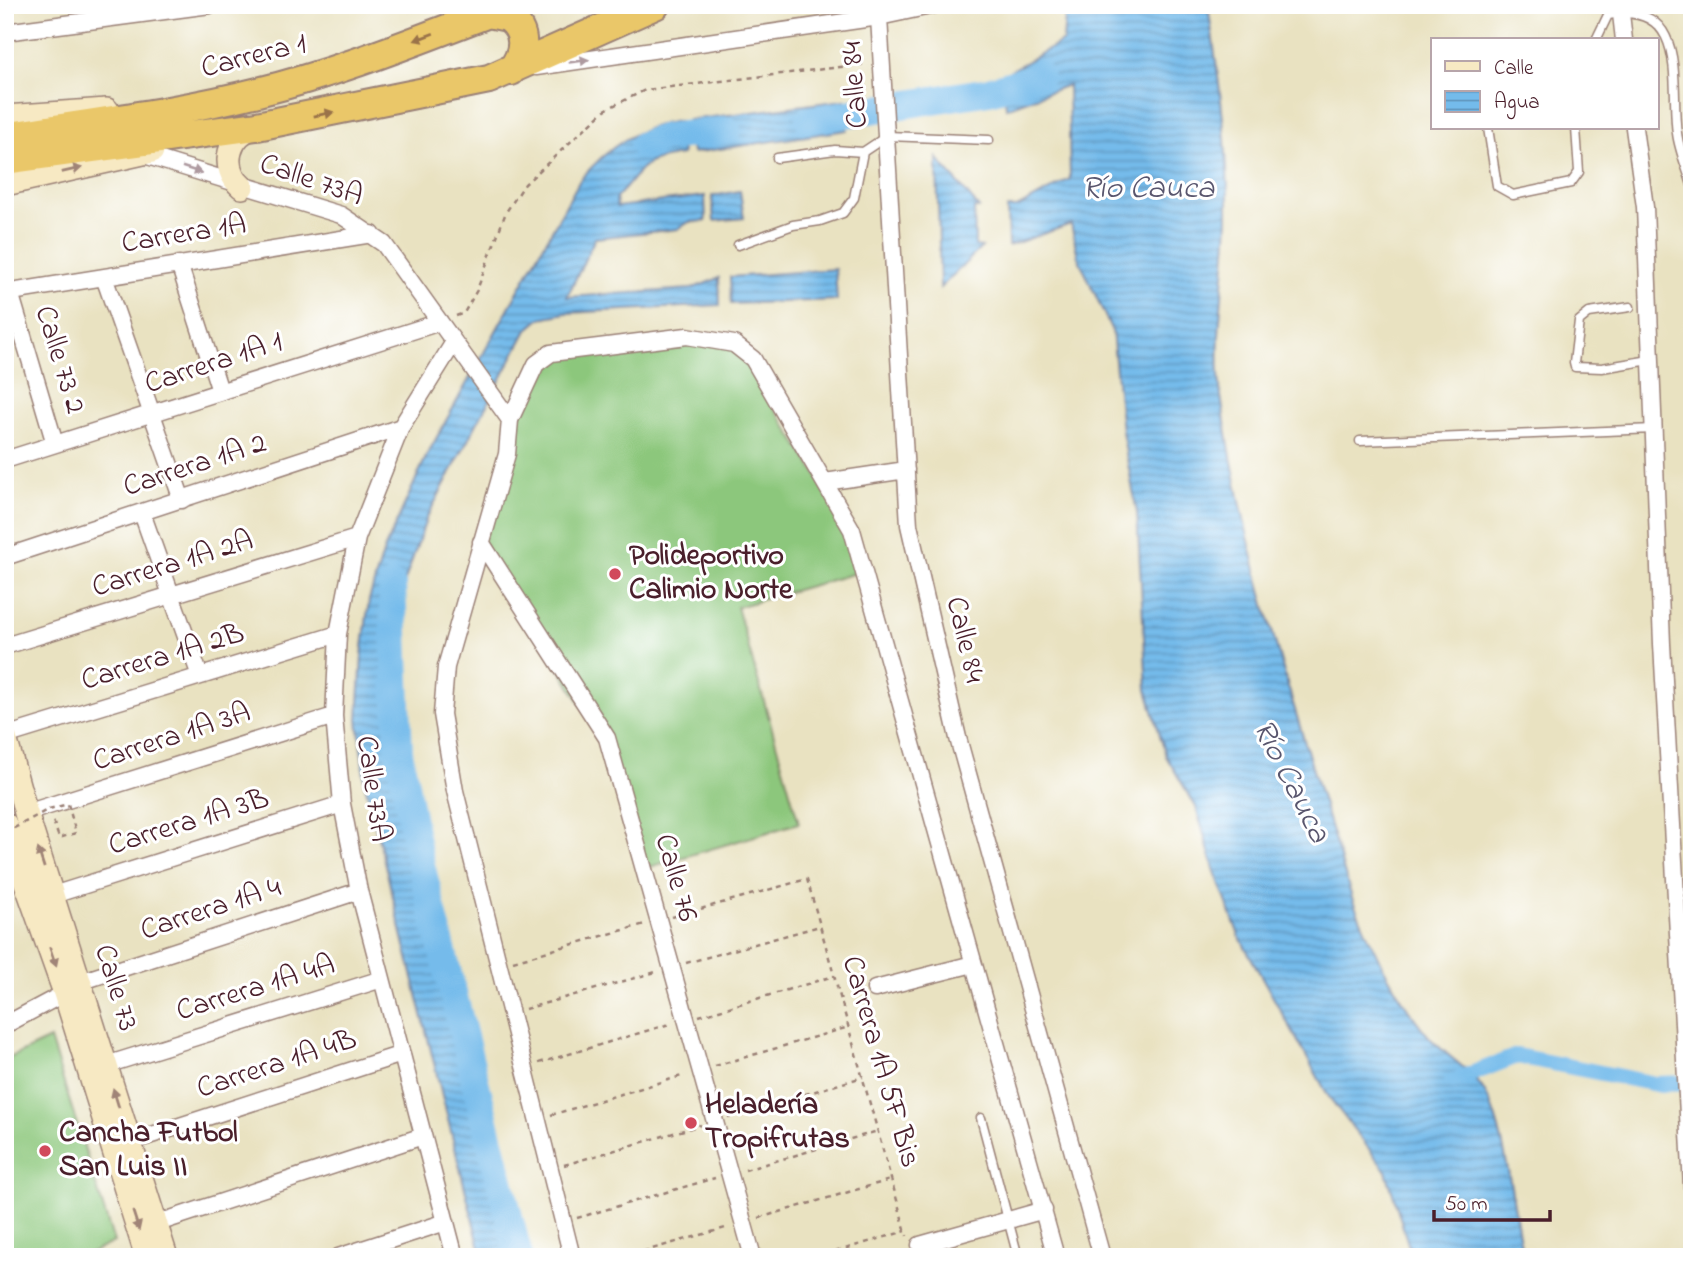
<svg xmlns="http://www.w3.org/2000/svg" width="1697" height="1262" viewBox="0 0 1697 1262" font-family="'Indie Flower',sans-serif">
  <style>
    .pitch { fill: #8cc77c; stroke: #6b7354; stroke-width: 2 }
    .water { fill: url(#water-rules); stroke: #5f6d8b; stroke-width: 2 }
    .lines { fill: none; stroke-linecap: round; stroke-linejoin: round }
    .canal { stroke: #74bbeb; stroke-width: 16 }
    .river { stroke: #74bbeb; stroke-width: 28 }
    .lane-casing { stroke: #9a8076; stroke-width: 11 }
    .street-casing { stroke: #9a8076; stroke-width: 19 }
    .secondary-casing { stroke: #9a8076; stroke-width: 26 }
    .highway-casing { stroke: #9a8076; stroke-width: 32 }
    .path { stroke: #9a8076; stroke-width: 2.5; stroke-dasharray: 5 5; stroke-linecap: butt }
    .lane { stroke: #fff; stroke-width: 8 }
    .street { stroke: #fff; stroke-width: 16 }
    .secondary { stroke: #f7e9c3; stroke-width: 23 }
    .highway { stroke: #eac769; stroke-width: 28 }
    .path-bridge { stroke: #9a8076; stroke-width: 2.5; stroke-dasharray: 5 5; stroke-linecap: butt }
    .oneway { fill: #9a734a }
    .oneway2 { fill: #ae9aa0 }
    .oneway3 { fill: #a08477 }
    .poi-dot { fill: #d1495b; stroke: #fff; stroke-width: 2.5 }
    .labels { text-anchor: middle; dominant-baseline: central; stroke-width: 6; stroke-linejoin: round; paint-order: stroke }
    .street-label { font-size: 30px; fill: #4a1f2b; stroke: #fff }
    .poi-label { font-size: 30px; font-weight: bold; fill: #4a1f2b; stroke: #fff; text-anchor: start }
    .water-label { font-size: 32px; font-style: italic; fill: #59566e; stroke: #fff }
  </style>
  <defs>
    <pattern id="water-rules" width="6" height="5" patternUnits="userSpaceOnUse" patternTransform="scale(1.75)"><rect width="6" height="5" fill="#74bbeb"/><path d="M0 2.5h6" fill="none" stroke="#6197bf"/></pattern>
  </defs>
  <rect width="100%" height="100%" fill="#fff"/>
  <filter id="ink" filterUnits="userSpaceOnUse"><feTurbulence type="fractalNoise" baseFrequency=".0143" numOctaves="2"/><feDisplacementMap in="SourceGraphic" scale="14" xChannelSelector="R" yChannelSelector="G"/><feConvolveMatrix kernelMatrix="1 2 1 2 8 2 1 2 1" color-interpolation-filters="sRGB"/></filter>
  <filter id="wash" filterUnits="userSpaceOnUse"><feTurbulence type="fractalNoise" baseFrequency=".00686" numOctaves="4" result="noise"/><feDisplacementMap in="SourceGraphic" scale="28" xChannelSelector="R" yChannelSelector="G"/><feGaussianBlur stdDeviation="1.57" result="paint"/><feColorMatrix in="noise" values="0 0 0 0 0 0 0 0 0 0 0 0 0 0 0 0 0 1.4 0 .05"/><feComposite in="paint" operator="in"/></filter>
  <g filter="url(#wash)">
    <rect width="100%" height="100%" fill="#e9e2c1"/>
    <!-- pitch -->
    <path class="pitch" d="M 662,338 L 734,344 L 852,530 L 863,571 L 737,607 L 799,823 L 643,869 L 613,756 L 481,542 L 510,437 L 544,357 Z
      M 50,1039 L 114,1242 L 83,1257 L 5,1257 L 5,1060 Z"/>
    <!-- water -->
    <path class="water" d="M 1066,5 L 1208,5 C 1218,75 1229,145 1228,216 C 1227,276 1213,335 1221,396 C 1245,566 1303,733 1352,898 C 1372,948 1395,996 1430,1038 C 1448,1058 1473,1070 1486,1094 C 1506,1132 1514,1213 1523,1257 L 1412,1257 L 1386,1171 L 1329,1097 L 1240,938 L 1214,869 L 1196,807 L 1166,756 L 1147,690 L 1137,513 L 1122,431 L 1112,331 L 1078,257 L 1071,224 L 1008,246 L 1007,208 L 1017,208 L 1070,179 L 1068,85 L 1006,108 L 1003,75 L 1063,41 Z
      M 845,100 L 847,130 L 692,153 L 688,120 Z
      M 678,121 L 682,155 C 633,162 647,168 616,198 L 617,207 L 705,196 L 706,221 L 689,222 L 678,229 L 595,238 L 567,297 L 691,289 L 719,278 L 720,305 L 566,313 L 541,318 L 527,330 L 427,517 L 396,606 L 385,719 L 392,779 L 510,1257 L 482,1257 L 365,784 L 358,719 L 362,655 L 369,600 L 384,550 L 427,455 L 580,180 C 607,148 636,127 678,121 Z
      M 937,158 L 979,208 L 974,208 L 975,246 L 982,247 L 940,288 Z
      M 740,191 L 744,218 L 714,221 L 712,196 Z
      M 835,269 L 837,300 L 731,304 L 730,277 Z"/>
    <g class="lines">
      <!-- canal -->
      <path class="canal" d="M 1453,1081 L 1517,1056 L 1656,1084 L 1692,1083"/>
      <!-- river -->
      <path class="river" d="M 809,120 L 989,91 L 1040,76
        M 643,145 L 666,137 L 727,130
        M 392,585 L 399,752 L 418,853 L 519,1257"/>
    </g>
  </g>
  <g filter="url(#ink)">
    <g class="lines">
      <defs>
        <path id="lane" d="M 1596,40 L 1608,15 C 1691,0 1670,89 1677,133 C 1679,150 1687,168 1692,185
          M 1488,128 L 1497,186 L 1513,195 L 1571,183 L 1579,172 L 1576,128
          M 863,152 L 887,136 L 989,140
          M 738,245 L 793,225 L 820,221 L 843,213 L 854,198 L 863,152 L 835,150 L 777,158
          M 1630,307 L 1589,313 L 1579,321 L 1574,363 L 1575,367 L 1602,368 L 1650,360
          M 1360,441 L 1654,429
          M 981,1118 L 1018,1257"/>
        <path id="street" d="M 1620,5 L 1624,40
          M 879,17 L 909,525 L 958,738 L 1102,1257
          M 5,32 L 210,5
          M 536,67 L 879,17 L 935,5
          M 1634,128 L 1645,207 L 1662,644 L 1692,1187
          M 141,154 L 341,215 L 384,244 L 510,420
          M 179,264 L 220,391
          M 104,277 L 182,500
          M 10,292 L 55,444
          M 5,293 L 372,234
          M 454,342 L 401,427 L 357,538 L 338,634 L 334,716 L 342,804 L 359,891 L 455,1257
          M 5,460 L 440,322
          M 825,482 L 906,470
          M 142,513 L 200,676
          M 481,542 L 607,738 L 753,1257
          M 5,557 L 401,427
          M 5,646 L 357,538
          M 5,736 L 338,634
          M 26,813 L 334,716
          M 53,895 L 342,804
          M 80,982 L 359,891
          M 875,989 L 973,964
          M 5,1025 L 65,993
          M 106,1065 L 382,979
          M 130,1142 L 402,1054
          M 155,1224 L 423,1136
          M 920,1245 L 1044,1210
          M 338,1257 L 446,1222
          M 572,1257 L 455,791 L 442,714 L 446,667 L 507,454 L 510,420 L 536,364 L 551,353 L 687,336 L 734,344 L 753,359 L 852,530 L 1056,1257"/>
        <path id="secondary" d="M 5,117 L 107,110
          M 5,184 L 152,151
          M 242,187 C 219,167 228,134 257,126
          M 5,738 L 26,813 L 166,1257
          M 5,824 L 65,993 L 147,1257"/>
        <path id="highway" d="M 488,13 L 508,17 C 528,32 525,53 511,71
          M 5,137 C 89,123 175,113 258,92 C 344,71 427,36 510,5
          M 5,160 L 257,126 L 489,79 L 655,5"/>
      </defs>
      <!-- lane casing -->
      <use href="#lane" class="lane-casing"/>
      <!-- street casing -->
      <use href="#street" class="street-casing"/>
      <!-- secondary casing -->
      <use href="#secondary" class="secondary-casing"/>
      <!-- highway casing -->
      <use href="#highway" class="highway-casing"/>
      <!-- path -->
      <path class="path" d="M 456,316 L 464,313 L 477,290 L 506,212 L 525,184 L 605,110 L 645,90 L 866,64
        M 672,917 L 807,879 L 907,1236
        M 513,961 L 645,924
        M 686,963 L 820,926
        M 525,1009 L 656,972
        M 699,1016 L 834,976
        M 539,1063 L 673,1023
        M 715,1066 L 849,1027
        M 551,1115 L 685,1075
        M 728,1117 L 863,1077
        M 564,1165 L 701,1125
        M 745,1170 L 878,1131
        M 577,1218 L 715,1178
        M 759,1218 L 890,1180
        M 624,1257 L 729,1227
        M 817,1257 L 906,1231"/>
      <!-- lane -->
      <use href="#lane" class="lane"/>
      <!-- street -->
      <use href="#street" class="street"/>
      <!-- secondary -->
      <use href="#secondary" class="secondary"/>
      <!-- highway -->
      <use href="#highway" class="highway"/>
      <!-- path-bridge -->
      <path class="path-bridge" d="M 5,833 L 49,809 L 68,804 L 76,833 L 59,838 L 52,818"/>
    </g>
    <!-- one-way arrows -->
    <defs><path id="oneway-solid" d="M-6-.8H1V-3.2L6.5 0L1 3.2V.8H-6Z" transform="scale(1.75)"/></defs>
    <g class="oneway">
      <use href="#oneway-solid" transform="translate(424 37) rotate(159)"/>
      <use href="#oneway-solid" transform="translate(324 114) rotate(-11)"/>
    </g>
    <g class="oneway2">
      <use href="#oneway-solid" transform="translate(579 61) rotate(-8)"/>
      <use href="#oneway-solid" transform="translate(192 170) rotate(18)"/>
    </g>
    <g class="oneway3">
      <use href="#oneway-solid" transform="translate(72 170) rotate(-13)"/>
      <use href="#oneway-solid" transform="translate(41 858) rotate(-108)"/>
      <use href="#oneway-solid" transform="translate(53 957) rotate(71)"/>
      <use href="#oneway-solid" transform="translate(116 1098) rotate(-107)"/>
      <use href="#oneway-solid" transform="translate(136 1221) rotate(72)"/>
    </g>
  </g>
  <!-- markers -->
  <g class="poi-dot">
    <circle cx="615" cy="574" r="7"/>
    <circle cx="691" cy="1123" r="7"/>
    <circle cx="45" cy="1151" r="7"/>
  </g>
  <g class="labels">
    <!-- street labels -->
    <g class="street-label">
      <text transform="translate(254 57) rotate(-14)">Carrera 1</text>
      <text transform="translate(856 85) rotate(-94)">Calle 84</text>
      <text transform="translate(311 181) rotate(19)">Calle 73A</text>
      <text transform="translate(184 235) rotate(-9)">Carrera 1A</text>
      <text transform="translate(59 360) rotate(73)">Calle 73 2</text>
      <text transform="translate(214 364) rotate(-18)">Carrera 1A 1</text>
      <text transform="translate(195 466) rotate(-18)">Carrera 1A 2</text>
      <text transform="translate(173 565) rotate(-17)">Carrera 1A 2A</text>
      <text transform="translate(964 640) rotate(77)">Calle 84</text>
      <text transform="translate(163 658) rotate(-17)">Carrera 1A 2B</text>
      <text transform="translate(172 738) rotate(-18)">Carrera 1A 3A</text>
      <text transform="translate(372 789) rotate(82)">Calle 73A</text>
      <text transform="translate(189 823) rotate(-17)">Carrera 1A 3B</text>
      <text transform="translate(675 878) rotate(74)">Calle 76</text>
      <text transform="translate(211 910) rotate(-18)">Carrera 1A 4</text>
      <text transform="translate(115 988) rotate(73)">Calle 73</text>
      <text transform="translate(256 989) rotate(-17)">Carrera 1A 4A</text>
      <text transform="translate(880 1062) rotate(74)">Carrera 1A 5F Bis</text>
      <text transform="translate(277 1065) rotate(-18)">Carrera 1A 4B</text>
    </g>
    <!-- poi labels -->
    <g class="poi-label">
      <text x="629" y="557">Polideportivo<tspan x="629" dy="34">Calimio Norte</tspan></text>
      <text x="705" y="1106">Heladería<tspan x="705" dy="34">Tropifrutas</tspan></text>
      <text x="59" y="1134">Cancha Futbol<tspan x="59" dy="34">San Luis II</tspan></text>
    </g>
    <!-- water labels -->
    <g class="water-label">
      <text x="1148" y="189">Río Cauca</text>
      <text transform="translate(1290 782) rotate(63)">Río Cauca</text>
    </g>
  </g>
  <!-- margin -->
  <rect width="1697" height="1262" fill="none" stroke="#fff" stroke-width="28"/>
  <!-- legend -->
  <rect x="1431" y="38" width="228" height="91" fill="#ffffff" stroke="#b7a5aa" stroke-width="2"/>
  <rect x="1445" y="61" width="35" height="10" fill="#f7e9c3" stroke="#b7a5aa" stroke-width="2"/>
  <text x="1494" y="74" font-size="21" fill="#4a1f2b">Calle</text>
  <rect x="1445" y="91" width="35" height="21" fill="url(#water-rules)" stroke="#b7a5aa" stroke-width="2"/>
  <text x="1494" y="108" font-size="21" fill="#4a1f2b">Agua</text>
  <!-- scale -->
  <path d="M1434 1210v10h116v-10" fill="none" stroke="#4a1f2b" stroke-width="3.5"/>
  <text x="1445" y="1210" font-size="21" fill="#4a1f2b" stroke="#ffffff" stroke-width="5" paint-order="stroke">50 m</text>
</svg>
